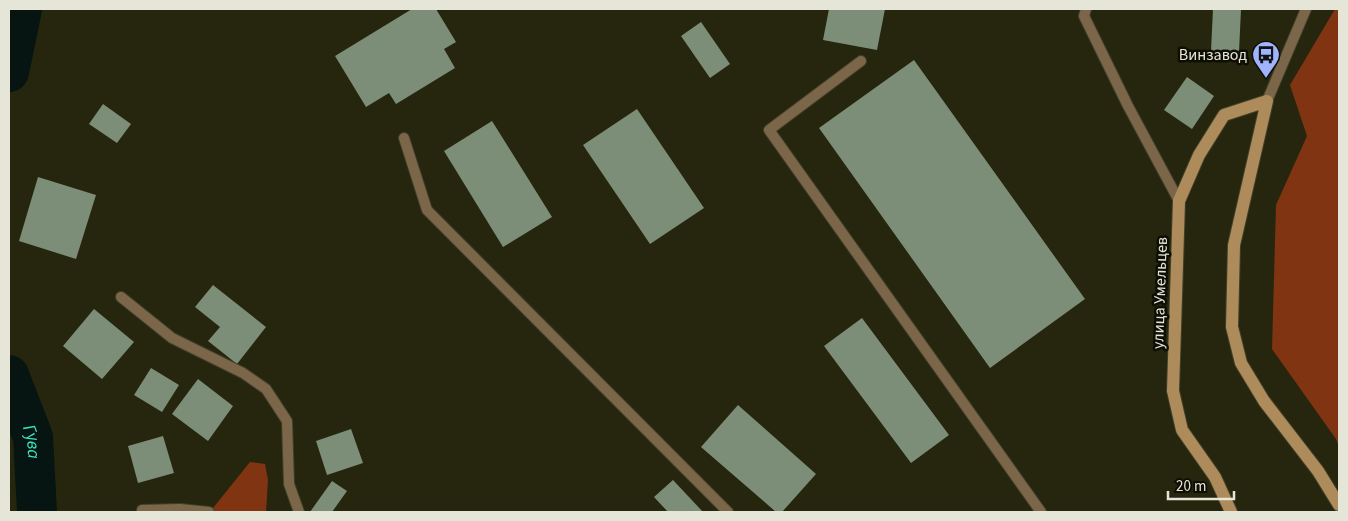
<svg xmlns="http://www.w3.org/2000/svg" width="1348" height="521" viewBox="0 0 1348 521" font-family="'Source Sans 3',sans-serif">
  <style>
    .forest { fill: #803412 }
    .lines { fill: none; stroke-linecap: round; stroke-linejoin: round }
    .river { stroke: #061511; stroke-width: 40 }
    .building { fill: #7c8e78 }
    .lane-casing { stroke: #41412b; stroke-width: 12 }
    .secondary-casing { stroke: #41412b; stroke-width: 14 }
    .lane { stroke: #7c6649; stroke-width: 10 }
    .secondary { stroke: #ae8b5b; stroke-width: 12 }
    .labels { text-anchor: middle; dominant-baseline: central; stroke-width: 5; stroke-linejoin: round; paint-order: stroke }
    .poi-label { font-size: 16px; fill: #e5e6d7; stroke: #0e0e05; text-anchor: end }
    .street-label { font-size: 16px; fill: #e5e6d7; stroke: #0e0e05 }
    .water-label { font-size: 18px; font-style: italic; fill: #3ae3be; stroke: #0e0e05 }
  </style>
  <rect width="100%" height="100%" fill="#26260f"/>
  <!-- forest -->
  <path class="forest" d="M 1335,9 L 1339,9 L 1339,446 L 1336,439 L 1272,349 L 1276,205 L 1307,136 L 1290,85 Z
    M 250,462 L 265,464 L 268,480 L 266,512 L 212,512 L 213,508 Z"/>
  <g class="lines">
    <!-- river -->
    <g class="river">
      <path d="M 9,72 L 22,9"/>
      <path id="s1" d="M 9,375 L 33,437 L 37,512"/>
    </g>
  </g>
  <!-- building -->
  <path class="building" d="M 412,9 L 436,9 L 456,42 L 444,49 L 455,68 L 396,104 L 389,93 L 366,107 L 335,56 Z
    M 829,9 L 885,9 L 877,50 L 823,40 Z
    M 1213,9 L 1241,9 L 1239,52 L 1211,51 Z
    M 701,22 L 730,64 L 710,78 L 681,36 Z
    M 914,60 L 1085,299 L 990,368 L 819,128 Z
    M 1187,77 L 1214,96 L 1192,129 L 1164,110 Z
    M 103,104 L 131,124 L 117,143 L 89,124 Z
    M 637,109 L 704,208 L 650,244 L 583,145 Z
    M 492,121 L 552,217 L 503,247 L 444,151 Z
    M 38,177 L 96,195 L 76,259 L 19,241 Z
    M 213,285 L 266,327 L 237,364 L 208,341 L 220,327 L 195,307 Z
    M 94,309 L 134,342 L 102,379 L 63,346 Z
    M 862,318 L 949,435 L 911,463 L 824,346 Z
    M 151,368 L 179,385 L 162,412 L 134,395 Z
    M 198,379 L 233,406 L 208,441 L 172,414 Z
    M 738,405 L 816,474 L 782,512 L 776,512 L 701,447 Z
    M 351,429 L 363,463 L 327,475 L 316,441 Z
    M 163,436 L 174,473 L 138,483 L 128,446 Z
    M 673,480 L 703,512 L 668,512 L 654,497 Z
    M 332,481 L 347,491 L 332,512 L 310,512 Z"/>
  <g class="lines">
    <defs>
      <path id="lane" d="M 1086,9 L 1084,16 L 1128,106 L 1179,201
        M 861,61 L 769,130 L 1041,512
        M 1267,101 L 1306,9
        M 404,138 L 427,210 L 728,512
        M 121,297 L 172,338 L 243,373 L 266,389 L 287,421 L 289,484 L 299,512
        M 142,510 L 180,509 L 209,512"/>
      <path id="secondary" d="M 1267,101 L 1234,245 L 1232,327 L 1241,363 L 1264,401 L 1318,471 L 1339,505
        M 1231,512 L 1215,477 L 1182,430 L 1173,391 L 1179,201 L 1199,155 L 1224,115 L 1267,101"/>
    </defs>
    <!-- lane casing -->
    <use href="#lane" class="lane-casing"/>
    <!-- secondary casing -->
    <use href="#secondary" class="secondary-casing"/>
    <!-- lane -->
    <use href="#lane" class="lane"/>
    <!-- secondary -->
    <use href="#secondary" class="secondary"/>
  </g>
  <!-- icons -->
  <defs>
    <symbol id="bus-pin" viewBox="-11 -11 22 30"><path d="M0 17L-7.5 6A9.5 9.5 0 1 1 7.5 6Z" fill="#a0b3fd" stroke="#0e0e05"/><path d="M-5-6H5V4H4V6H2V4H-2V6H-4V4H-5ZM-3.5-4V0h7V-4ZM-3.5 1.2v1.5H-2V1.2ZM2 1.2v1.5H3.5V1.2Z" fill="#111"/></symbol>
  </defs>
  <g fill-rule="evenodd">
    <use href="#bus-pin" x="1250" y="39" width="32" height="43"/>
  </g>
  <g class="labels">
    <!-- poi labels -->
    <g class="poi-label">
      <text x="1247" y="55">Винзавод</text>
    </g>
    <!-- street labels -->
    <g class="street-label">
      <text transform="translate(1160 293) rotate(-88)">улица Умельцев</text>
    </g>
    <!-- water labels -->
    <g class="water-label">
      <text stroke="none"><textPath href="#s1" startOffset="71">Гува</textPath></text>
    </g>
  </g>
  <!-- border -->
  <rect width="1348" height="521" fill="none" stroke="#e5e6d7" stroke-width="20"/>
  <!-- scale -->
  <path d="M1168 491v8h66v-8" fill="none" stroke="#e5e6d7" stroke-width="2.5"/>
  <text x="1176" y="491" font-size="15" fill="#e5e6d7" stroke="#0e0e05" stroke-width="4" paint-order="stroke">20 m</text>
</svg>
